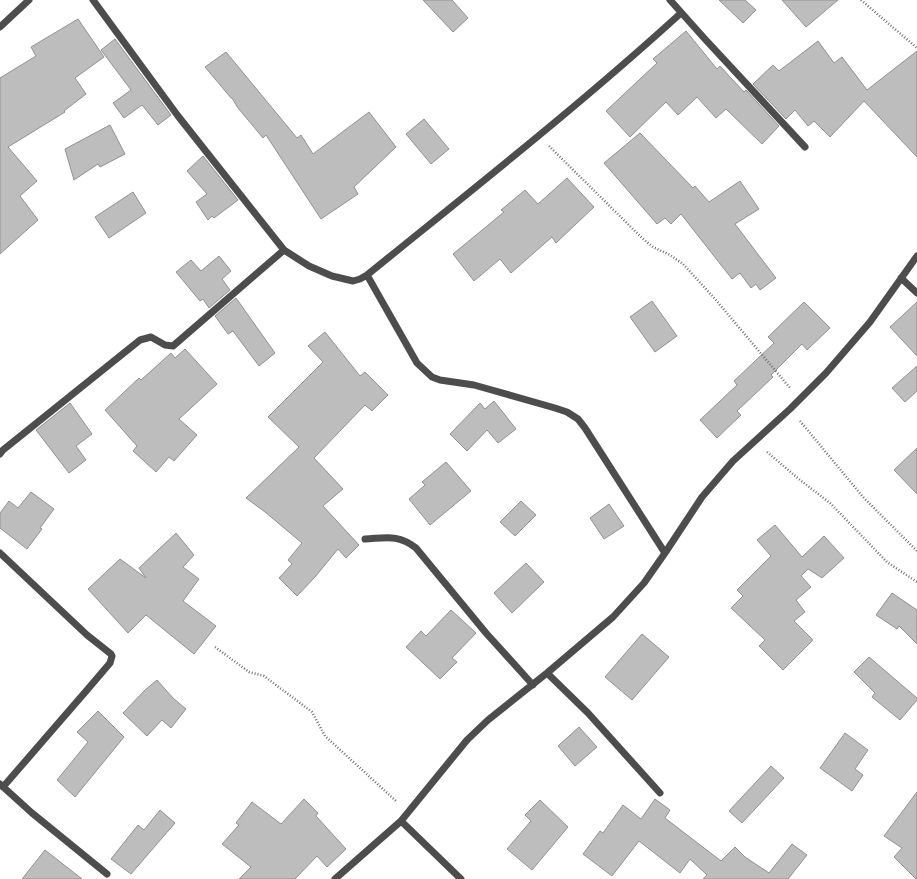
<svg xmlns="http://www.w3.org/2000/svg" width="917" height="879" viewBox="0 0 917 879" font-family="Quicksand,sans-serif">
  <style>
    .building { fill: #bdbdbd; stroke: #919191 }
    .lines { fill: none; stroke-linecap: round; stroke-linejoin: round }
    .path { stroke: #6f6f6f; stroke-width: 2.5; stroke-dasharray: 1 2; stroke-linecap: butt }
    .minor { stroke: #4d4d4d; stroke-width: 7 }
  </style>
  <rect width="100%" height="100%" fill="#fff"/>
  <!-- building -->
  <path class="building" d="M 423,0 L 452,0 L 468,18 L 453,32 Z
    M 719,0 L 745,0 L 756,10 L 743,23 Z
    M 782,0 L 838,0 L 806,27 Z
    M 78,19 L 104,57 L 75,78 L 86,94 L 64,111 L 65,112 L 8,147 L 37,181 L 20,196 L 38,220 L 0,254 L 0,78 L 36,56 L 31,47 Z
    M 686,31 L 717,69 L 720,66 L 744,92 L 746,90 L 779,126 L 762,144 L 726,109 L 716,118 L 697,97 L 678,115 L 666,102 L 630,137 L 606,111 L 657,63 L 653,59 Z
    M 115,39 L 171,115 L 158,125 L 142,105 L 124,118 L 113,103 L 131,90 L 101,50 Z
    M 818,41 L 834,63 L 842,57 L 867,90 L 917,51 L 917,157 L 864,101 L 830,137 L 814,121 L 808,126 L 795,110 L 786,119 L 753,84 L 773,65 L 779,71 Z
    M 226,52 L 297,138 L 301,135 L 313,154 L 369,112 L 396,147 L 354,187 L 358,194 L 321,219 L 266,135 L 263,138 L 238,108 L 232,98 L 231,98 L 205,67 Z
    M 424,119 L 449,149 L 431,164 L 406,134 Z
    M 110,125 L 125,154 L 100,167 L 98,164 L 74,180 L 65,149 Z
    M 640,133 L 693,188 L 695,186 L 709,202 L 740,181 L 759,209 L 735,224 L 776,278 L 760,290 L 756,284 L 751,288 L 740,273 L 732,279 L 681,214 L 671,224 L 665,218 L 657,224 L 604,163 Z
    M 203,156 L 238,200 L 214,218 L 212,216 L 208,220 L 196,202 L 207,194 L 187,171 Z
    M 567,178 L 594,207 L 556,243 L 552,237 L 511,273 L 500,259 L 474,281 L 453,254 L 504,212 L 501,210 L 525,190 L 538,204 Z
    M 133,192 L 146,213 L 109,238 L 95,217 Z
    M 219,256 L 231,271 L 222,279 L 230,290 L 209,308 L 203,299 L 200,301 L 176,272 L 191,260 L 201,271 Z
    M 236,298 L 275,353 L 259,366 L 233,331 L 228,334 L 215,316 Z
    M 652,301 L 677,336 L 655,352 L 630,317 Z
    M 804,302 L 830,328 L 807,350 L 802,344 L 771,375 L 773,377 L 737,411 L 741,415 L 717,438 L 700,420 L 737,385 L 734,381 L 774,343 L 768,337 Z
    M 917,302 L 917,356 L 890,327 Z
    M 325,332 L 360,376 L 365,372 L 388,395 L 372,411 L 365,405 L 314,458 L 343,489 L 323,506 L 359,545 L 346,558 L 338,549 L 315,577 L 297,596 L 279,578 L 292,564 L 288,560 L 302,543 L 265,512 L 246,498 L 299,447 L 268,417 L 323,362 L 308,346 Z
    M 185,349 L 217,384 L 179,419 L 197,435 L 174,461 L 169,457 L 156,472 L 133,451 L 137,446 L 105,410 L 139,378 L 141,380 L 171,353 L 175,358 Z
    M 917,366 L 917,391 L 905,402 L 892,388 Z
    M 494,401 L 516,429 L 498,443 L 487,430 L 467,451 L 450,434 L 480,403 L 485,409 Z
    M 70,403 L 92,434 L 76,446 L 86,460 L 69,473 L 36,430 Z
    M 917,448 L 917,494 L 894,470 Z
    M 446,462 L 471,491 L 430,525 L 409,499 L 425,485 L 422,482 Z
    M 31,492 L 54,509 L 40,528 L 42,529 L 27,549 L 0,528 L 0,513 L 9,501 L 18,508 Z
    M 521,501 L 536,515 L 515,536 L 500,522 Z
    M 609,504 L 624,526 L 604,539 L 590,518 Z
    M 775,525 L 802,557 L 824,536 L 844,558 L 822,578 L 808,569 L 801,576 L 811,587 L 796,600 L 805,612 L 794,621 L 813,640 L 783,670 L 759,646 L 765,640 L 731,608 L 743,596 L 737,590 L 771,556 L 757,540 Z
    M 176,533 L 194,555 L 183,567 L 199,579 L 183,601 L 216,626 L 194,654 L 146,615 L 128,633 L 88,589 L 120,559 L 146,578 L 139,568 Z
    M 526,563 L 544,582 L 512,613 L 494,593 Z
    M 892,593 L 917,610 L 917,644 L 899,626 L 897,629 L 876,615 Z
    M 451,610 L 476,633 L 452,658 L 457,662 L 440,679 L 406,647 L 421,631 L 426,636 Z
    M 642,634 L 669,657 L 632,700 L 605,677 Z
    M 869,657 L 917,698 L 917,700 L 900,720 L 872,697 L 875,693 L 854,672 Z
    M 157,680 L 173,698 L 186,709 L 171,728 L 162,720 L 147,736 L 123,713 L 145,690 Z
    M 98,711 L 124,737 L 75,797 L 57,780 L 88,742 L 77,732 Z
    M 579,727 L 597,747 L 575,766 L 558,746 Z
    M 845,733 L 868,750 L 855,769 L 863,775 L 852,791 L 820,768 Z
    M 771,766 L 784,778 L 742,823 L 729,811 Z
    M 917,792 L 917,879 L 916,879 L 894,857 L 902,848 L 884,836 Z
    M 304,799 L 318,813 L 316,816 L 346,849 L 327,867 L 317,856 L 295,879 L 239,879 L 251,867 L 222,844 L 239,825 L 236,823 L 252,802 L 281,824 Z
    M 655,799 L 670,810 L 665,818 L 721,861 L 735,847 L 745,857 L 769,873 L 792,844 L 807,855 L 788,879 L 703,879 L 707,875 L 690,859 L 680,873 L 639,841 L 612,876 L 583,854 L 600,831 L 603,833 L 623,805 L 641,819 Z
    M 540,800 L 568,827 L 532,870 L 507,849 L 531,821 L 525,815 Z
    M 160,810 L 175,823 L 131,874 L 111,859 L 138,825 L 144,830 Z
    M 45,850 L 82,879 L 22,879 Z"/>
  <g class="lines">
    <!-- path -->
    <path class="path" d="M 861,0 L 917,48
      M 549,146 L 642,238 L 653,247 L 670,255 L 683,264 L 715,299 L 790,388
      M 800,421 L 863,497 L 917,551
      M 767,452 L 800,480 L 830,503 L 887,562 L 917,582
      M 215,647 L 249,672 L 264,676 L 312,712 L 325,736 L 396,801"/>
    <!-- minor -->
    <path class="minor" d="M 93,0 L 178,116 L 284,250 L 309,266 L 332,276 L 353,281 L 360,279 L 367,275 C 473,189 580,105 681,13
      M 670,0 L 704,38 L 805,147
      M 0,27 L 29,0
      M 367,275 L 417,363 L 432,377 L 440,380 L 474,385 L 555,408 L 567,412 L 578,419 L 585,428 L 665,553
      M 901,278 L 917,293
      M 0,454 L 3,450 L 140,340 L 151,337 L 165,345 L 173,346 L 284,250
      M 365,539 C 386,538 398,534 416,548 L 486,633 L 533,685
      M 0,553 L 87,635 L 111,654 L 112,656 L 110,663 L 87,690 L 3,787
      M 547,673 L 588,713 L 660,793
      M 0,784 L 32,813 L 107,874
      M 401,821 L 461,879
      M 335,879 L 401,821 L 467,740 L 488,720 L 547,673 L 613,617 L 644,583 L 665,553 L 702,497 L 733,461 L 790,409 L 826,373 L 870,322 L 917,256"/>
  </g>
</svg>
